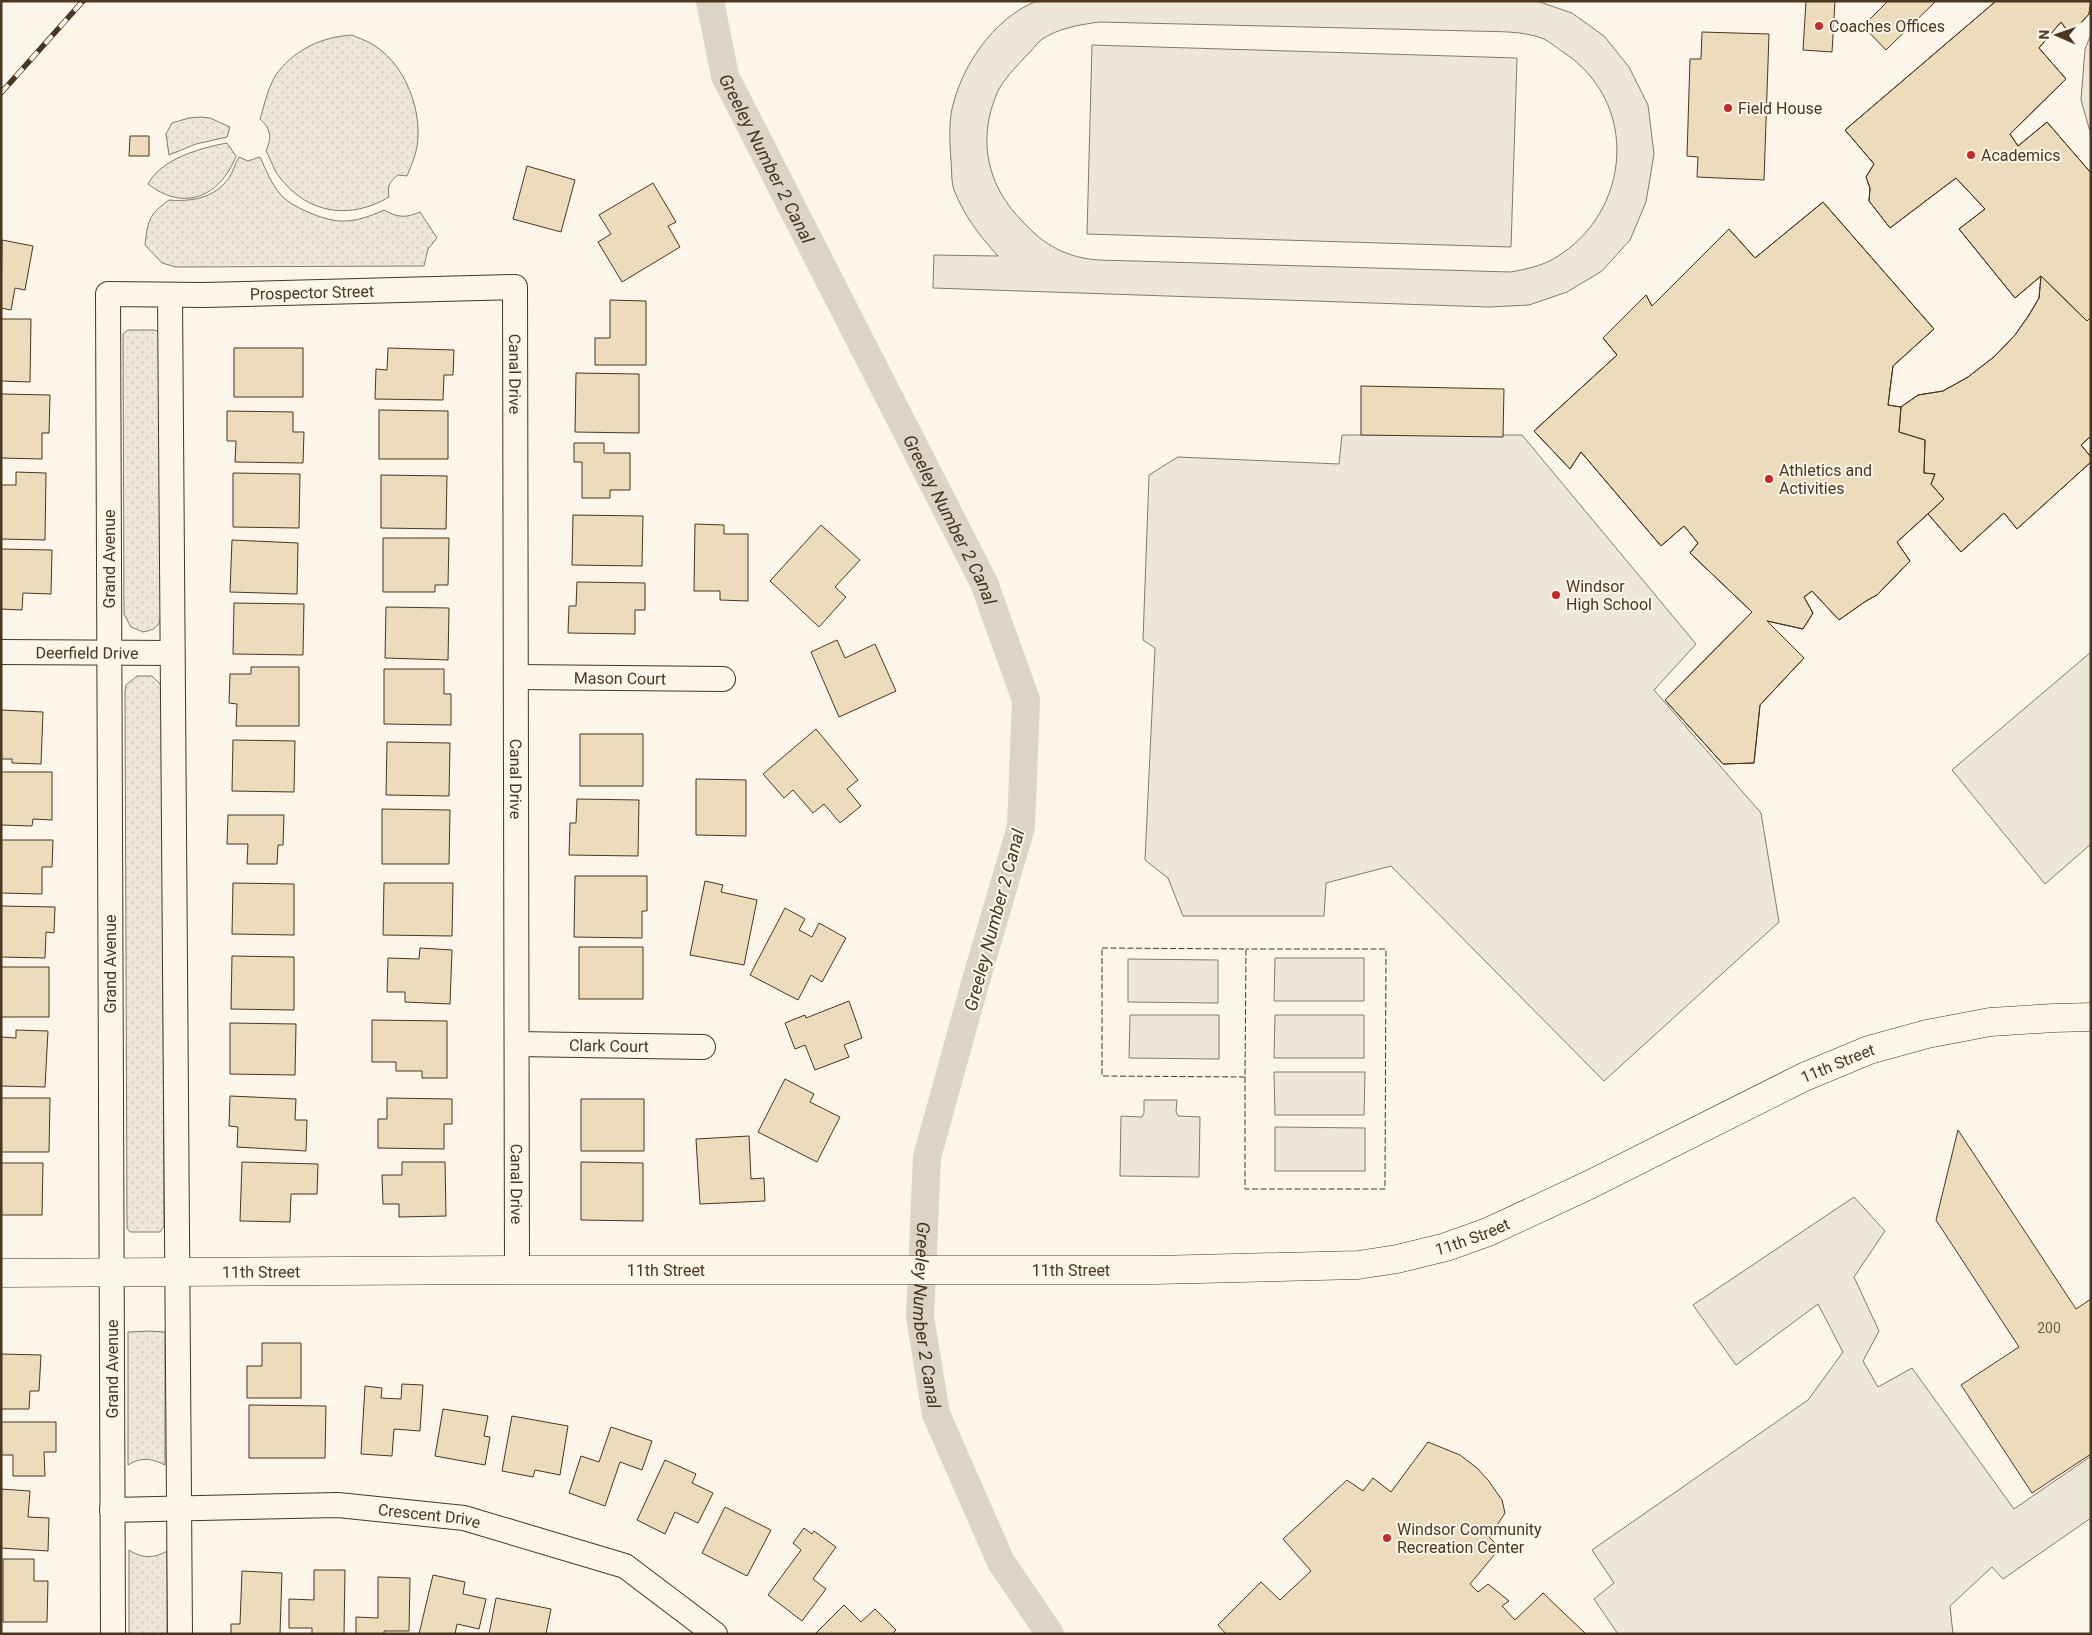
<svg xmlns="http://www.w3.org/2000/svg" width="2092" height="1635" viewBox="0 0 2092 1635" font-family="Roboto,sans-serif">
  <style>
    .green { fill: url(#green-dots); stroke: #887966 }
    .pitch { fill: #ede6d9; stroke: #887966; fill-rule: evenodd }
    .parking { fill: #ede7d9; stroke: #887966 }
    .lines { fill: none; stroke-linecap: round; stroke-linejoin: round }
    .canal { stroke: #dcd4c6; stroke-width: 28 }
    .building { fill: #ecdcbc; stroke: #4a3520 }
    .minor-casing { stroke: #4a3520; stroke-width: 26 }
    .tertiary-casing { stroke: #4a3520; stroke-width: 29 }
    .minor { stroke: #fbf6e9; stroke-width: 24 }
    .tertiary { stroke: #fbf6e9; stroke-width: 28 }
    .rail-casing { stroke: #4a3520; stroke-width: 5.5 }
    .rail { stroke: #fbf6e9; stroke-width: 4; stroke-dasharray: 11; stroke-linecap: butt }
    .fence { stroke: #4a3520; stroke-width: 1; stroke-dasharray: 6 2.5; stroke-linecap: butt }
    .poi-dot { fill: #c62828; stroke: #fbf6e9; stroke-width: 2 }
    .labels { text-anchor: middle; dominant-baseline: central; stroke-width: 4; stroke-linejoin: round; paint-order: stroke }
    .number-label { font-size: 14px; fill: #725f47 }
    .poi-label { font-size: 16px; fill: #4a3520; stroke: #fbf6e9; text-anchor: start }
    .street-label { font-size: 16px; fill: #4a3520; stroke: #fbf6e9 }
    .water-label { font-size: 18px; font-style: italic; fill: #4a3520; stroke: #fbf6e9 }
  </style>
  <defs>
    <pattern id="green-dots" width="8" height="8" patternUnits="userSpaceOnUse" patternTransform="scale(1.25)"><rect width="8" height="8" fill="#ede6d9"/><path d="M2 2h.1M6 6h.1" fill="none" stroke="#cdc6ba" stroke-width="1.8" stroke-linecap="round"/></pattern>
  </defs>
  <rect width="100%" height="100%" fill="#fbf6e9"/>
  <!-- green -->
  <path class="green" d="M 352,35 C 358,38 365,40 370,43 C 404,61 423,109 417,147 C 415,157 411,166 407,176 L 398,175 C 390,181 387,186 389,197 C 350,220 309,214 281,179 C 274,171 271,160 266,151 C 272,137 271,129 260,119 C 265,104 268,85 278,72 C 297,48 323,37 352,35 Z
    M 200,117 L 210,118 L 230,127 L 227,137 L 196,144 L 169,155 L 166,134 L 172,123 L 189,118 Z
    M 227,143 L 236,156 C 220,197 184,212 148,184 C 161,159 200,148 227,143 Z
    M 239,157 L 248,161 L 260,157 C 266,170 271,183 280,194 C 291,207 323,220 340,221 C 355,222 371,216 384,210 C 398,218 406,218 420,212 L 437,238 L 428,249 L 424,266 L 176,267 L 162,263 L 145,245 C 148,221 148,215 169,200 C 191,202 215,198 229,178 C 233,172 235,164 239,157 Z
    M 128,330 L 154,330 L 160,332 L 161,615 C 160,627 154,630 143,632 L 131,627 L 124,614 L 123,334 Z
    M 137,676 L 152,676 L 161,685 L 162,690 L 164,1226 L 160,1232 L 130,1232 L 127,1228 L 125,692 L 126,685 Z
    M 150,1331 L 165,1332 L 165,1465 C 151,1458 141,1457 128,1465 L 128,1332 Z
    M 129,1550 C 141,1558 154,1559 167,1551 L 167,1634 L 129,1634 Z"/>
  <!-- pitch -->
  <path class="pitch" d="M 1037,1 L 1537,1 L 1572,13 L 1604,36 L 1629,67 L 1648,105 L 1654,154 L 1646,202 L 1630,240 L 1602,271 L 1567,292 L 1529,305 L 1489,307 L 933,288 L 934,255 L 998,256 C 979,235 965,217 954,190 C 951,181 952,169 951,160 C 950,146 949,129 951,114 C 959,69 993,18 1037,1 ZM 1099,22 L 1472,31 C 1495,32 1522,30 1544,39 C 1550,42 1557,48 1563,52 C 1640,102 1632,212 1555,258 C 1542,266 1526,269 1511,272 L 1099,260 C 1067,258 1044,245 1023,222 C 987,186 977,140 997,93 C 1003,80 1016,67 1025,57 C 1031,52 1035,45 1041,40 C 1058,28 1079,25 1099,22 Z
    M 1092,45 L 1517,58 L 1511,247 L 1087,234 Z
    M 1275,958 L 1364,958 L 1364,1001 L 1274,1001 Z
    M 1128,959 L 1218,960 L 1218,1003 L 1128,1002 Z
    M 1130,1015 L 1219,1015 L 1219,1059 L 1129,1058 Z
    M 1275,1015 L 1364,1015 L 1364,1058 L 1274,1058 Z
    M 1274,1072 L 1365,1072 L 1364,1115 L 1275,1115 Z
    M 1275,1127 L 1365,1128 L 1365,1171 L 1275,1171 Z"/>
  <!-- parking -->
  <path class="parking" d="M 2091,34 L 2091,135 L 2081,100 L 2085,49 Z
    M 1342,435 L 1522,435 L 1696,644 L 1654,690 L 1761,813 L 1779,922 L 1604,1081 L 1391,866 L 1326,883 L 1324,916 L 1183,916 L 1168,878 L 1145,860 L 1155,648 L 1143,640 L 1149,475 L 1178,457 L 1339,464 Z
    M 2091,652 L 2091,844 L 2045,884 L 1952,770 Z
    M 1144,1100 L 1177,1100 L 1176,1112 L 1178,1116 L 1200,1117 L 1199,1177 L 1120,1176 L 1121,1116 L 1142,1117 L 1144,1113 Z
    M 1854,1197 L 1885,1231 L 1854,1277 L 1879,1331 L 1863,1361 L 1878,1387 L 1912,1368 L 2014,1509 L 2091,1456 L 2091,1518 L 2003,1579 L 1992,1567 L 1950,1606 L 1953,1634 L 1618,1634 L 1594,1599 L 1614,1583 L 1592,1550 L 1808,1400 L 1843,1352 L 1818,1304 L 1736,1365 L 1693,1305 Z"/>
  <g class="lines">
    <!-- canal -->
    <path class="canal" id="s1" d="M 710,1 L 725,76 L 984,583 L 1026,700 L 1021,827 L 976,980 L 927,1157 L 920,1317 L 936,1414 L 1001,1562 L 1050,1634"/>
  </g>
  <!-- building -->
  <path class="building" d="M 1806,1 L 1835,1 L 1832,52 L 1803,50 Z
    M 1888,1 L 1936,1 L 1886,50 L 1863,26 Z
    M 1996,1 L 2091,1 L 2089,14 L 2070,35 L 2061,22 L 2039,48 L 2066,79 L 2010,134 L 2018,146 L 2047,122 L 2091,173 L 2091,436 L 2081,445 L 2091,457 L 2091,462 L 2017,529 L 2004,513 L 1961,552 L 1928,514 L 1897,542 L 1910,561 L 1877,595 L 1866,601 L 1839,620 L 1812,591 L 1804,597 L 1813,613 L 1803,629 L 1767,621 L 1804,658 L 1760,705 L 1754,763 L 1723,764 L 1665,700 L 1752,612 L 1690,553 L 1698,543 L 1684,526 L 1661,546 L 1581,452 L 1570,469 L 1534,431 L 1617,355 L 1603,338 L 1646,295 L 1652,306 L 1729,229 L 1755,258 L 1823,202 L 1934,329 L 1893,366 L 1888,405 L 1901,407 L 1918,395 L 1943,391 L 1968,377 L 1995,356 L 2015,335 L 2029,315 L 2039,298 L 2041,276 L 2015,298 L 1959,229 L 1985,209 L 1956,178 L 1890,228 L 1869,201 L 1870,188 L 1866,177 L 1874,164 L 1845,130 Z
    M 1996,1 L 2091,1 L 2089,14 L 2070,35 L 2061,22 L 2039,48 L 2066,79 L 2010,134 L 2018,146 L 2047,122 L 2091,173 L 2091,317 L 2087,321 L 2041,276 L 2015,298 L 1959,229 L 1985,209 L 1956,178 L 1890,228 L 1869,201 L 1870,188 L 1866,177 L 1874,164 L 1845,130 Z
    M 1702,32 L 1769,34 L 1764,180 L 1697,177 L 1698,157 L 1687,156 L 1690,59 L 1701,59 Z
    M 130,136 L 149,136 L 149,156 L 129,156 Z
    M 527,166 L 575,180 L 561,232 L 513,219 Z
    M 653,183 L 676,222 L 668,226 L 680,247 L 622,282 L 598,242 L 611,234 L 599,215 Z
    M 1823,202 L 1934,329 L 1893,366 L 1888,405 L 1901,407 L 1899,432 L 1925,440 L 1924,473 L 1935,474 L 1931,484 L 1944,499 L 1897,542 L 1910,561 L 1877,595 L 1866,601 L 1839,620 L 1812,591 L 1804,597 L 1813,613 L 1803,629 L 1767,621 L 1804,658 L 1760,705 L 1754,763 L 1723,764 L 1665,700 L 1752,612 L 1690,553 L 1698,543 L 1684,526 L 1661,546 L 1581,452 L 1570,469 L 1534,431 L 1617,355 L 1603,338 L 1646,295 L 1652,306 L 1729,229 L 1755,258 Z
    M 2,240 L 33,246 L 25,290 L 15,288 L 11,310 L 1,308 Z
    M 2041,276 L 2087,321 L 2091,317 L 2091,436 L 2081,445 L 2091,457 L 2091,462 L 2017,529 L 2004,513 L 1961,552 L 1928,514 L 1944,499 L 1931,484 L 1935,474 L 1924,473 L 1925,440 L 1899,432 L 1901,407 L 1918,395 L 1943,391 L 1968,377 L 1995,356 L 2015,335 L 2029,315 L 2039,298 Z
    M 610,300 L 646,301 L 646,365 L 595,365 L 595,338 L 610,338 Z
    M 1,319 L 31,319 L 30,382 L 1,381 Z
    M 234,348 L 303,348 L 303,397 L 234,397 Z
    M 388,348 L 454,350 L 453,375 L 444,375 L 443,400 L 375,399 L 376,369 L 387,370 Z
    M 576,373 L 639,374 L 639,433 L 575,432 Z
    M 1361,386 L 1504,389 L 1503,437 L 1361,435 Z
    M 1,394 L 50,395 L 49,433 L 42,433 L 42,459 L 1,458 Z
    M 379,410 L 448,411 L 448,459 L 379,459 Z
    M 227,411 L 293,412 L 293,432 L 304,432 L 303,463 L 235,462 L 236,441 L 227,441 Z
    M 574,443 L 604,443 L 604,453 L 630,453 L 630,490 L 610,490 L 610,498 L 582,498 L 582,462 L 574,462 Z
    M 16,472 L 46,473 L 45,540 L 1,539 L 1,485 L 16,485 Z
    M 233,473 L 300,474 L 299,528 L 233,527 Z
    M 381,475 L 447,476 L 446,529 L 381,528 Z
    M 573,515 L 643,516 L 642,566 L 572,565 Z
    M 695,524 L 724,525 L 724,534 L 748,534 L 748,601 L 720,600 L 720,591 L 694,591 Z
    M 821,525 L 860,560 L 835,587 L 846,597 L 819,627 L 770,581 Z
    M 383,538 L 449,538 L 448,585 L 435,585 L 435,592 L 383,592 Z
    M 232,540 L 298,543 L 297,594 L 230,592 Z
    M 1,549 L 52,550 L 51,594 L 23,593 L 22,610 L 1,609 Z
    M 577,582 L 645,583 L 645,610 L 635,610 L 635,634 L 568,633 L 569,606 L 576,606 Z
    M 234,603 L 304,604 L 303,655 L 233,654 Z
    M 386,607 L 449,608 L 448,660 L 385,658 Z
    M 837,640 L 845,658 L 875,644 L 896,691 L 839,717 L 811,652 Z
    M 251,667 L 299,667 L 299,726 L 236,726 L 237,704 L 229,703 L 230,674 L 251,674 Z
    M 384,669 L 444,669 L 444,694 L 451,694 L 451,725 L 384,724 Z
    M 1,710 L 43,712 L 41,764 L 12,763 L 12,759 L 1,759 Z
    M 816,729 L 858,780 L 847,789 L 861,806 L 840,823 L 824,804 L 813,813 L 793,790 L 784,798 L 763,774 Z
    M 580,734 L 643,734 L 643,786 L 580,786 Z
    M 233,740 L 295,741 L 294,792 L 232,791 Z
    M 387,742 L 450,743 L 449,796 L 386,795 Z
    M 1,772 L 52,772 L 52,820 L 33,819 L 32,826 L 1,825 Z
    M 696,779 L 746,780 L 746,836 L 696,835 Z
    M 577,799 L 639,800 L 638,856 L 569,855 L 570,823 L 576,823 Z
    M 382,809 L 450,810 L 449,864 L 382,864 Z
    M 228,815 L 284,815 L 283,845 L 278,845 L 277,864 L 247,864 L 248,844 L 227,844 Z
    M 1,840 L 53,840 L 52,867 L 42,867 L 42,894 L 1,893 Z
    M 575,876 L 647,876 L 647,911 L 642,911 L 642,938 L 574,937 Z
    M 705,881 L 723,885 L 721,892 L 757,900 L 744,965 L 690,955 Z
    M 233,883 L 294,884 L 294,935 L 232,934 Z
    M 384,883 L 453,883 L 452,936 L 383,935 Z
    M 1,906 L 55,907 L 54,933 L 46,932 L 45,958 L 1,957 Z
    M 785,908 L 805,919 L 799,930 L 812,937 L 819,923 L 846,938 L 822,982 L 811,975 L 798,1000 L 750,975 Z
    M 579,947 L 643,947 L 643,999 L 579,999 Z
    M 420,948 L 452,950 L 450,1004 L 405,1002 L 405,992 L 387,992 L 388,958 L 419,959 Z
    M 232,956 L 294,957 L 294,1010 L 231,1009 Z
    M 1,967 L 49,967 L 49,1017 L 1,1017 Z
    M 849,1001 L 862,1038 L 844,1045 L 849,1057 L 815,1070 L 805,1045 L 795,1049 L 785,1023 L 805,1015 L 806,1018 Z
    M 372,1020 L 447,1021 L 447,1078 L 422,1078 L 422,1071 L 396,1071 L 396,1062 L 372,1062 Z
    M 230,1023 L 296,1024 L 295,1075 L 230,1074 Z
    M 16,1030 L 48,1031 L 45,1087 L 1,1086 L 1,1037 L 16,1038 Z
    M 785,1079 L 814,1094 L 810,1102 L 840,1117 L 817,1162 L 758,1132 Z
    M 230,1096 L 296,1099 L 295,1120 L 307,1120 L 306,1151 L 237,1147 L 238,1127 L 229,1126 Z
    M 1,1098 L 50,1098 L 49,1152 L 1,1152 Z
    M 387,1098 L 452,1099 L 452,1124 L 444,1124 L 444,1149 L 378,1148 L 378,1119 L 387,1119 Z
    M 581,1099 L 644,1099 L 644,1151 L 581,1151 Z
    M 1958,1130 L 2076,1309 L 2091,1299 L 2091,1454 L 2032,1493 L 1961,1385 L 2019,1347 L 1936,1220 Z
    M 749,1136 L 751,1179 L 764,1178 L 765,1201 L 700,1204 L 696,1139 Z
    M 242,1162 L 318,1164 L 317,1194 L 291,1194 L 290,1222 L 240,1221 Z
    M 402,1162 L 445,1162 L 446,1216 L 399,1217 L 399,1204 L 383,1204 L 382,1175 L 402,1175 Z
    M 581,1162 L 643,1163 L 643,1221 L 581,1220 Z
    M 1,1163 L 43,1163 L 42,1215 L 1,1215 Z
    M 262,1343 L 301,1343 L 301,1398 L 247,1398 L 247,1366 L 262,1366 Z
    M 1,1354 L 41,1355 L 39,1391 L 30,1391 L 29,1409 L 1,1409 Z
    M 402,1384 L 423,1385 L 420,1431 L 394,1429 L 392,1456 L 361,1454 L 365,1386 L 382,1388 L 381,1398 L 401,1399 Z
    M 249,1405 L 326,1406 L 325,1458 L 249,1458 Z
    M 443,1409 L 488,1416 L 484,1436 L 490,1437 L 485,1465 L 435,1456 Z
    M 512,1416 L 568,1426 L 560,1475 L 535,1470 L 533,1477 L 502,1471 Z
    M 1,1422 L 56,1422 L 56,1452 L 44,1452 L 45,1476 L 13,1476 L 13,1455 L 1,1455 Z
    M 611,1427 L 652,1441 L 642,1470 L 620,1462 L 605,1506 L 569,1493 L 581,1456 L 599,1462 Z
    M 1428,1442 L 1460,1455 L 1477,1468 L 1488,1480 L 1502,1500 L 1505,1513 L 1489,1537 L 1500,1548 L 1470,1584 L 1478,1592 L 1488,1584 L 1509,1601 L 1502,1606 L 1515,1620 L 1543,1593 L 1586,1634 L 1226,1634 L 1218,1625 L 1261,1582 L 1280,1600 L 1311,1571 L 1283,1539 L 1347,1480 L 1363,1491 L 1373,1478 L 1391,1492 Z
    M 665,1460 L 696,1474 L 692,1483 L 713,1493 L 698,1523 L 675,1512 L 665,1534 L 637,1520 Z
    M 1,1489 L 30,1491 L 28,1517 L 49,1518 L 48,1551 L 1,1548 Z
    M 725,1507 L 771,1530 L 747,1576 L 702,1553 Z
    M 804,1528 L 812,1534 L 814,1531 L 836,1547 L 813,1579 L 826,1589 L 802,1621 L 768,1595 L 801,1550 L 793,1543 Z
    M 3,1559 L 34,1559 L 34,1581 L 48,1581 L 47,1622 L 3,1622 Z
    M 314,1570 L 345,1570 L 344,1634 L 312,1634 L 312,1628 L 289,1628 L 289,1599 L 314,1600 Z
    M 242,1571 L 282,1573 L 280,1634 L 231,1634 L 231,1624 L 240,1624 Z
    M 433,1575 L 465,1582 L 463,1594 L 486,1599 L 479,1629 L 457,1624 L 455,1634 L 419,1634 Z
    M 378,1577 L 410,1578 L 409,1631 L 384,1631 L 384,1634 L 356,1634 L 356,1617 L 378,1618 Z
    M 496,1598 L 551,1609 L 546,1634 L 489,1634 Z
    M 844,1605 L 861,1622 L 875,1609 L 896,1630 L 892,1634 L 815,1634 Z"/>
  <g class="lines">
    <defs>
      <g id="minor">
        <path d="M 170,295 L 180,1634"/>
        <path id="s2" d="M 1,652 L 172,653"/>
        <path id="s3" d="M 516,677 L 723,679"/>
        <path id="s4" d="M 517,1044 L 703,1047"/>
        <path id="s5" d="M 112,1510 L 338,1505 L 464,1518 L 625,1566 L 715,1634"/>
        <path id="s6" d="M 113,1634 L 108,294 L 203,295 L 515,287 L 517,1270"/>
      </g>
      <g id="tertiary">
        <path id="s7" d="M 1,1273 L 517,1270 L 1156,1270 L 1358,1265 L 1397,1259 L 1446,1247 L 1488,1232 L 1589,1185 L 1804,1077 L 1869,1050 L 1927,1034 L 1990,1022 L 2054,1018 L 2091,1017"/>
      </g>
    </defs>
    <!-- minor casing -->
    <use href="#minor" class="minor-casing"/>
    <!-- tertiary casing -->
    <use href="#tertiary" class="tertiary-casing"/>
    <!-- minor -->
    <use href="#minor" class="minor"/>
    <!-- tertiary -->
    <use href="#tertiary" class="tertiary"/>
    <defs>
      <path id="rail" d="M 1,93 L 83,1"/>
    </defs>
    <!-- rail casing -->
    <use href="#rail" class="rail-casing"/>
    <!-- rail -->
    <use href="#rail" class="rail"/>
    <!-- fence -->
    <path class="fence" d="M 1102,948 L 1246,949 L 1245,1077 L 1102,1076 Z
      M 1245,1077 L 1245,1189 L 1385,1189 L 1386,949 L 1246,949"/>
  </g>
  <!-- markers -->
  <g class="poi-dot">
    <circle cx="1819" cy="26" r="5"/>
    <circle cx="1728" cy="108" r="5"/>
    <circle cx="1971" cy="155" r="5"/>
    <circle cx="1769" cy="479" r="5"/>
    <circle cx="1556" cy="595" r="5"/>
    <circle cx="1387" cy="1538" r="5"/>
  </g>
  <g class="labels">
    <!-- number labels -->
    <g class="number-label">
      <text x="2049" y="1328">200</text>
    </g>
    <!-- poi labels -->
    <g class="poi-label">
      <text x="1829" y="26">Coaches Offices</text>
      <text x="1738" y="108">Field House</text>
      <text x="1981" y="155">Academics</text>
      <text x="1779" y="470">Athletics and<tspan x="1779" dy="18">Activities</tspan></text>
      <text x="1566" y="586">Windsor<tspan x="1566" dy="18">High School</tspan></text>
      <text x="1397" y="1529">Windsor Community<tspan x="1397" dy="18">Recreation Center</tspan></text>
    </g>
    <!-- street labels -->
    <g class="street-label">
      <text stroke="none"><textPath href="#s6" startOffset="1544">Prospector Street</textPath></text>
      <text stroke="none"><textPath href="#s6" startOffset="1834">Canal Drive</textPath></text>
      <text transform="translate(109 559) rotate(-90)">Grand Avenue</text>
      <text stroke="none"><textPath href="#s2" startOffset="86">Deerfield Drive</textPath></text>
      <text stroke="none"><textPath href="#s3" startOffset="104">Mason Court</textPath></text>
      <text stroke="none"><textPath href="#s6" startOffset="2239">Canal Drive</textPath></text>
      <text transform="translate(110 964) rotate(-90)">Grand Avenue</text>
      <text stroke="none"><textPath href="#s4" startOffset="92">Clark Court</textPath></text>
      <text stroke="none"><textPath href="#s7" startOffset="1880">11th Street</textPath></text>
      <text stroke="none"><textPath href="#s6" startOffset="2644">Canal Drive</textPath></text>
      <text stroke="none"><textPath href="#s7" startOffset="1475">11th Street</textPath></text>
      <text stroke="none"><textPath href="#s7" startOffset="665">11th Street</textPath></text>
      <text stroke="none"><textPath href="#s7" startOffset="1070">11th Street</textPath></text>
      <text stroke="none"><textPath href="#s7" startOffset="260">11th Street</textPath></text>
      <text transform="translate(112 1369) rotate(-90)">Grand Avenue</text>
      <text stroke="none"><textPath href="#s5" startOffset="318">Crescent Drive</textPath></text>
    </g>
    <!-- water labels -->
    <g class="water-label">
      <text stroke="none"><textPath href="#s1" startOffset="169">Greeley Number 2 Canal</textPath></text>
      <text stroke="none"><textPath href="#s1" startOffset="574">Greeley Number 2 Canal</textPath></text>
      <text transform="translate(994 920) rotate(-75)">Greeley Number 2 Canal</text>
      <text stroke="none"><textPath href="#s1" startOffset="1399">Greeley Number 2 Canal</textPath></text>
    </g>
  </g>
  <!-- border -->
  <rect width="2092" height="1635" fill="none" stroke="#4a3520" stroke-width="5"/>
  <!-- north arrow -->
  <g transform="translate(2057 35) rotate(272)" stroke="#fbf6e9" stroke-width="4" paint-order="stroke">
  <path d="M0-4L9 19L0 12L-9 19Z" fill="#4a3520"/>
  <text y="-8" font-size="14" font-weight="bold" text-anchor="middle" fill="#4a3520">N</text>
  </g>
</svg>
